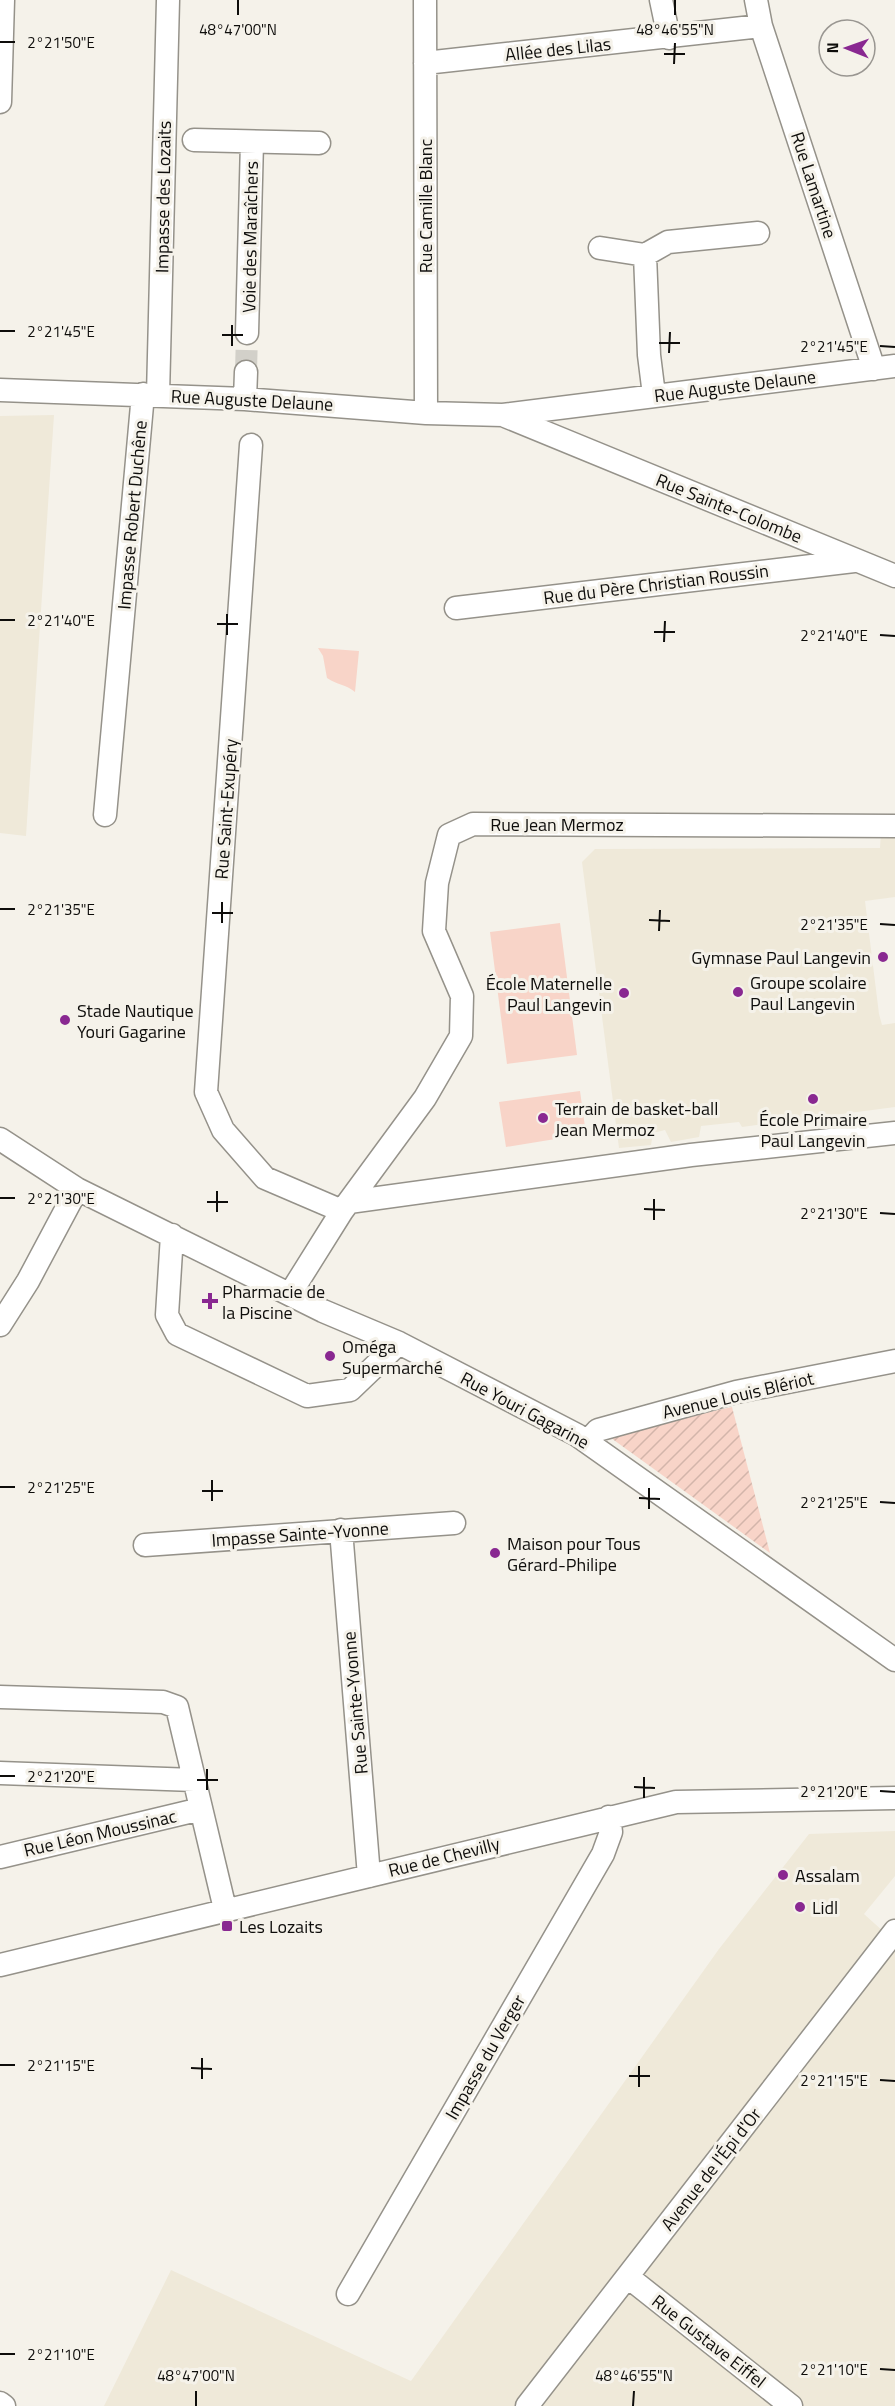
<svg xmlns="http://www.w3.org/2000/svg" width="895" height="2406" viewBox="0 0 895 2406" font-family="'Titillium Web',sans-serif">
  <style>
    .built { fill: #efe9d9 }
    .park { fill: #f8d4c8 }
    .garden { fill: url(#garden-furrows) }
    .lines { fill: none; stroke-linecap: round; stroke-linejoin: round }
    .minor-tunnel { stroke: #d2d0c9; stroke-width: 22; stroke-dasharray: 22 11; stroke-linecap: butt }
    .minor-casing { stroke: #95928a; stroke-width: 25 }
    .minor { stroke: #fff; stroke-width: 22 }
    .ticks { fill: none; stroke: #0e0d0b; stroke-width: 2 }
    .poi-dot { fill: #892891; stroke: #f5f2ea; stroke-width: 2 }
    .labels { text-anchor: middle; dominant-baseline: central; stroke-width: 6; stroke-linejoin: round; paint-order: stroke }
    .street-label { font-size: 18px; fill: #0e0d0b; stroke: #f5f2ea }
    .poi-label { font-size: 18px; fill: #0e0d0b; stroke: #f5f2ea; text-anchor: start }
    .ticks-label { font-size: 15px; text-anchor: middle; fill: #0e0d0b; stroke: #f5f2ea; stroke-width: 6; stroke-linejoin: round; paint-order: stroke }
  </style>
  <defs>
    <pattern id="garden-furrows" width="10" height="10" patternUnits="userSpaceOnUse" patternTransform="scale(1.5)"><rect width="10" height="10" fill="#f8d4c8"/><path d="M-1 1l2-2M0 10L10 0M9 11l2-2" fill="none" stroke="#d3b5aa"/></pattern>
  </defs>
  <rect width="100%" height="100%" fill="#f5f2ea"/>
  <!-- built -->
  <path class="built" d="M 54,415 L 26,836 L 0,833 L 0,416 Z
    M 881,833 L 895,834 L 895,897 L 865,901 L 879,1014 L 882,1025 L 895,1023 L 895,1107 L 742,1127 L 739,1122 L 701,1126 L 699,1137 L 671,1142 L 665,1130 L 653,1133 L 651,1145 L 619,1148 L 582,862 L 595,849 L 880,848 Z
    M 895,1831 L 895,1876 L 864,1914 L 895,1942 L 895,2406 L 104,2406 L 171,2270 L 411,2381 L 719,1949 L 809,1834 Z"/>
  <!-- park -->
  <path class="park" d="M 318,648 L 359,651 L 355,692 C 346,684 337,685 327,678 L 323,656 Z
    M 560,923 L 577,1055 L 507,1064 L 490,932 Z
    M 580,1091 L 586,1134 L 506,1147 L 499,1102 Z"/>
  <!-- garden -->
  <path class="garden" d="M 732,1407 L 770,1553 L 611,1438 L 682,1418 Z"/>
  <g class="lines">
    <!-- minor-tunnel -->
    <path class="minor-tunnel" d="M 246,372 L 247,333"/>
    <defs>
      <path id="minor" d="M 425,0 L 426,413
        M 661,0 L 669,38
        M 756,0 L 761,26 L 874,369
        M 425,63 L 761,26
        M 0,102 L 3,0
        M 194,140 L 319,143
        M 600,248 L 645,255 L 668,242 L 758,233
        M 645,255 L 649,355 L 654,395
        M 247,333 L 252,142
        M 0,390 L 245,399 L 426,413 L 503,415 L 895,366
        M 158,395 L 168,0
        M 245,399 L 246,372
        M 505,416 L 895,576
        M 251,445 L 206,1092 L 223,1130 L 265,1178 L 342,1211
        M 456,608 L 854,561
        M 105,815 L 143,394
        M 0,1139 L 77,1189 L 323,1311 L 399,1343 L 577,1435 L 895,1660
        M 349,1202 L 691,1155 L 895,1133
        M 172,1235 L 167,1315 L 177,1334 L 307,1396 L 350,1390 L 399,1343
        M 290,1294 L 342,1211 L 425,1098 L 461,1036 L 462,996 L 434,931 L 437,883 L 449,835 L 473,824 L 895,826
        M 0,1325 L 28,1281 L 77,1189
        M 587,1442 L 598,1430 L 736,1392 L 895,1361
        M 341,1530 L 369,1876
        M 145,1545 L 454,1523
        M 0,1697 L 163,1702 L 177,1707 L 225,1909
        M 0,1773 L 194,1780
        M 0,1857 L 201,1809
        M 0,1965 L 676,1802 L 895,1798
        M 628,2277 L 791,2406
        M 348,2294 L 603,1854 L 611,1832 L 609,1817
        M 0,2403 L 4,2406
        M 527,2406 L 895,1931"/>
    </defs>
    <!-- minor casing -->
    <use href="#minor" class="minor-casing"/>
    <!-- minor -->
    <use href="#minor" class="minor"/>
  </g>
  <!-- ticks -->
  <path class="ticks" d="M 238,15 L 238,0M 675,15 L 675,0M 0,42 L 15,42M 664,54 L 685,54M 674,64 L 675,43M 0,331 L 15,331M 222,335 L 243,335M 659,343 L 680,343M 232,346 L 232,325M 880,346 L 895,347M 669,353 L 670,332M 0,620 L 15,620M 217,624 L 238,624M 654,632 L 675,632M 227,635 L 227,614M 880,635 L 895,636M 664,642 L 665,621M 0,909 L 15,909M 212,913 L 233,913M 649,920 L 670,921M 222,923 L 222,902M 880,924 L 895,925M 659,931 L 660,910M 0,1198 L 15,1198M 207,1202 L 228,1202M 644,1209 L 665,1210M 217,1212 L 217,1191M 880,1213 L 895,1214M 654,1220 L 654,1199M 0,1487 L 15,1487M 202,1491 L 223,1491M 639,1498 L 660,1499M 212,1501 L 212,1480M 880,1502 L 895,1503M 649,1509 L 649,1488M 0,1776 L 15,1776M 197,1780 L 218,1780M 634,1787 L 655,1788M 207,1790 L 207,1769M 880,1791 L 895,1792M 644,1798 L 644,1777M 0,2065 L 15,2065M 191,2068 L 212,2069M 629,2076 L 650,2076M 202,2079 L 202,2058M 880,2080 L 895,2081M 639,2087 L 639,2066M 0,2354 L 15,2354M 880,2369 L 895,2370M 196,2406 L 196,2391M 633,2406 L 634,2391"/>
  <!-- markers -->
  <g class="poi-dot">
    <circle cx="883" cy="957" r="6"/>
    <circle cx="738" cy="992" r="6"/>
    <circle cx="624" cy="993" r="6"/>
    <circle cx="65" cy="1020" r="6"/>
    <circle cx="813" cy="1099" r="6"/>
    <circle cx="543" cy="1118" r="6"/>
    <path d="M207 1292h6v6h6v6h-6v6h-6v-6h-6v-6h6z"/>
    <circle cx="330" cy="1356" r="6"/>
    <circle cx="495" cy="1553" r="6"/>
    <circle cx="783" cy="1875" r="6"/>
    <circle cx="800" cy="1907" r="6"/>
    <rect x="221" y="1920" width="12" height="12" rx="3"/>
  </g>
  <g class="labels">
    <!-- street labels -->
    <g class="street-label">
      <text transform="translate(558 49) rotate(-6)">Allée des Lilas</text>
      <text transform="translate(814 185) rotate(72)">Rue Lamartine</text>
      <text transform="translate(163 197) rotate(-89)">Impasse des Lozaits</text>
      <text transform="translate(425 206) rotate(-90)">Rue Camille Blanc</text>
      <text transform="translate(250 237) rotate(-89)">Voie des Maraîchers</text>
      <text transform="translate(735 386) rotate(-7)">Rue Auguste Delaune</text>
      <text transform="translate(252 400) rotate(3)">Rue Auguste Delaune</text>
      <text transform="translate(729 508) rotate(22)">Rue Sainte-Colombe</text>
      <text transform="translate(132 515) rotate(-85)">Impasse Robert Duchêne</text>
      <text transform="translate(656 584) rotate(-7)">Rue du Père Christian Roussin</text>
      <text transform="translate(226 809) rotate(-86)">Rue Saint-Exupéry</text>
      <text x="557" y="824">Rue Jean Mermoz</text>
      <text transform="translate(738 1395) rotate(-13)">Avenue Louis Blériot</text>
      <text transform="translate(525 1410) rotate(28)">Rue Youri Gagarine</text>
      <text transform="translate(300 1534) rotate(-4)">Impasse Sainte-Yvonne</text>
      <text transform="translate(355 1703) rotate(-95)">Rue Sainte-Yvonne</text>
      <text transform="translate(100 1833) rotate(-13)">Rue Léon Moussinac</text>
      <text transform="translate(444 1857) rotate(-14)">Rue de Chevilly</text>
      <text transform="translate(485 2057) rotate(-60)">Impasse du Verger</text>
      <text transform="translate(711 2169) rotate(-52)">Avenue de l'Épi d'Or</text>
      <text transform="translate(709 2341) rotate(38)">Rue Gustave Eiffel</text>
    </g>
    <!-- poi labels -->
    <g class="poi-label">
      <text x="871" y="957" text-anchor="end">Gymnase Paul Langevin</text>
      <text x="750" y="982">Groupe scolaire<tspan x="750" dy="21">Paul Langevin</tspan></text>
      <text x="612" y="983" text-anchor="end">École Maternelle<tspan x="612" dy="21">Paul Langevin</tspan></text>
      <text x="77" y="1010">Stade Nautique<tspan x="77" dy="21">Youri Gagarine</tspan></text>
      <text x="555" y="1108">Terrain de basket-ball<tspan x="555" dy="21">Jean Mermoz</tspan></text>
      <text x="813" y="1119" text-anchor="middle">École Primaire<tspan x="813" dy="21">Paul Langevin</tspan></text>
      <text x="222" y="1291">Pharmacie de<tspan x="222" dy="21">la Piscine</tspan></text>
      <text x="342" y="1346">Oméga<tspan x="342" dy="21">Supermarché</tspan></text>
      <text x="507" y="1543">Maison pour Tous<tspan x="507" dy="21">Gérard-Philipe</tspan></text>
      <text x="795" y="1875">Assalam</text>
      <text x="812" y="1907">Lidl</text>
      <text x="239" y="1926">Les Lozaits</text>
    </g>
  </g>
  <g class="ticks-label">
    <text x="238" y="35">48°47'00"N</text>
    <text x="675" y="35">48°46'55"N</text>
    <text x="61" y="48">2°21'50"E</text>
    <text x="61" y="337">2°21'45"E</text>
    <text x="834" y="352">2°21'45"E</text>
    <text x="61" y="626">2°21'40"E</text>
    <text x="834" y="641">2°21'40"E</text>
    <text x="61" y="915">2°21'35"E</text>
    <text x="834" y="930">2°21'35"E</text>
    <text x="61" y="1204">2°21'30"E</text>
    <text x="834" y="1219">2°21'30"E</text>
    <text x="61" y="1493">2°21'25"E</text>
    <text x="834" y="1508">2°21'25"E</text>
    <text x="61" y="1782">2°21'20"E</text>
    <text x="834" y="1797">2°21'20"E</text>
    <text x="61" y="2071">2°21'15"E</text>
    <text x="834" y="2086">2°21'15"E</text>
    <text x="61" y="2360">2°21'10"E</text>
    <text x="834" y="2375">2°21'10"E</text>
    <text x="196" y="2381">48°47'00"N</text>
    <text x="634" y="2381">48°46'55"N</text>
  </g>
  <!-- north arrow -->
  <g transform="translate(847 48) rotate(271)"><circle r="28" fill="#f5f2ea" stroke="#999691" stroke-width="1.5"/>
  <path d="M0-4.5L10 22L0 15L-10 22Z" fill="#892891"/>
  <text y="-9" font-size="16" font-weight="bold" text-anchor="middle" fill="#0e0d0b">N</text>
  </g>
</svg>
